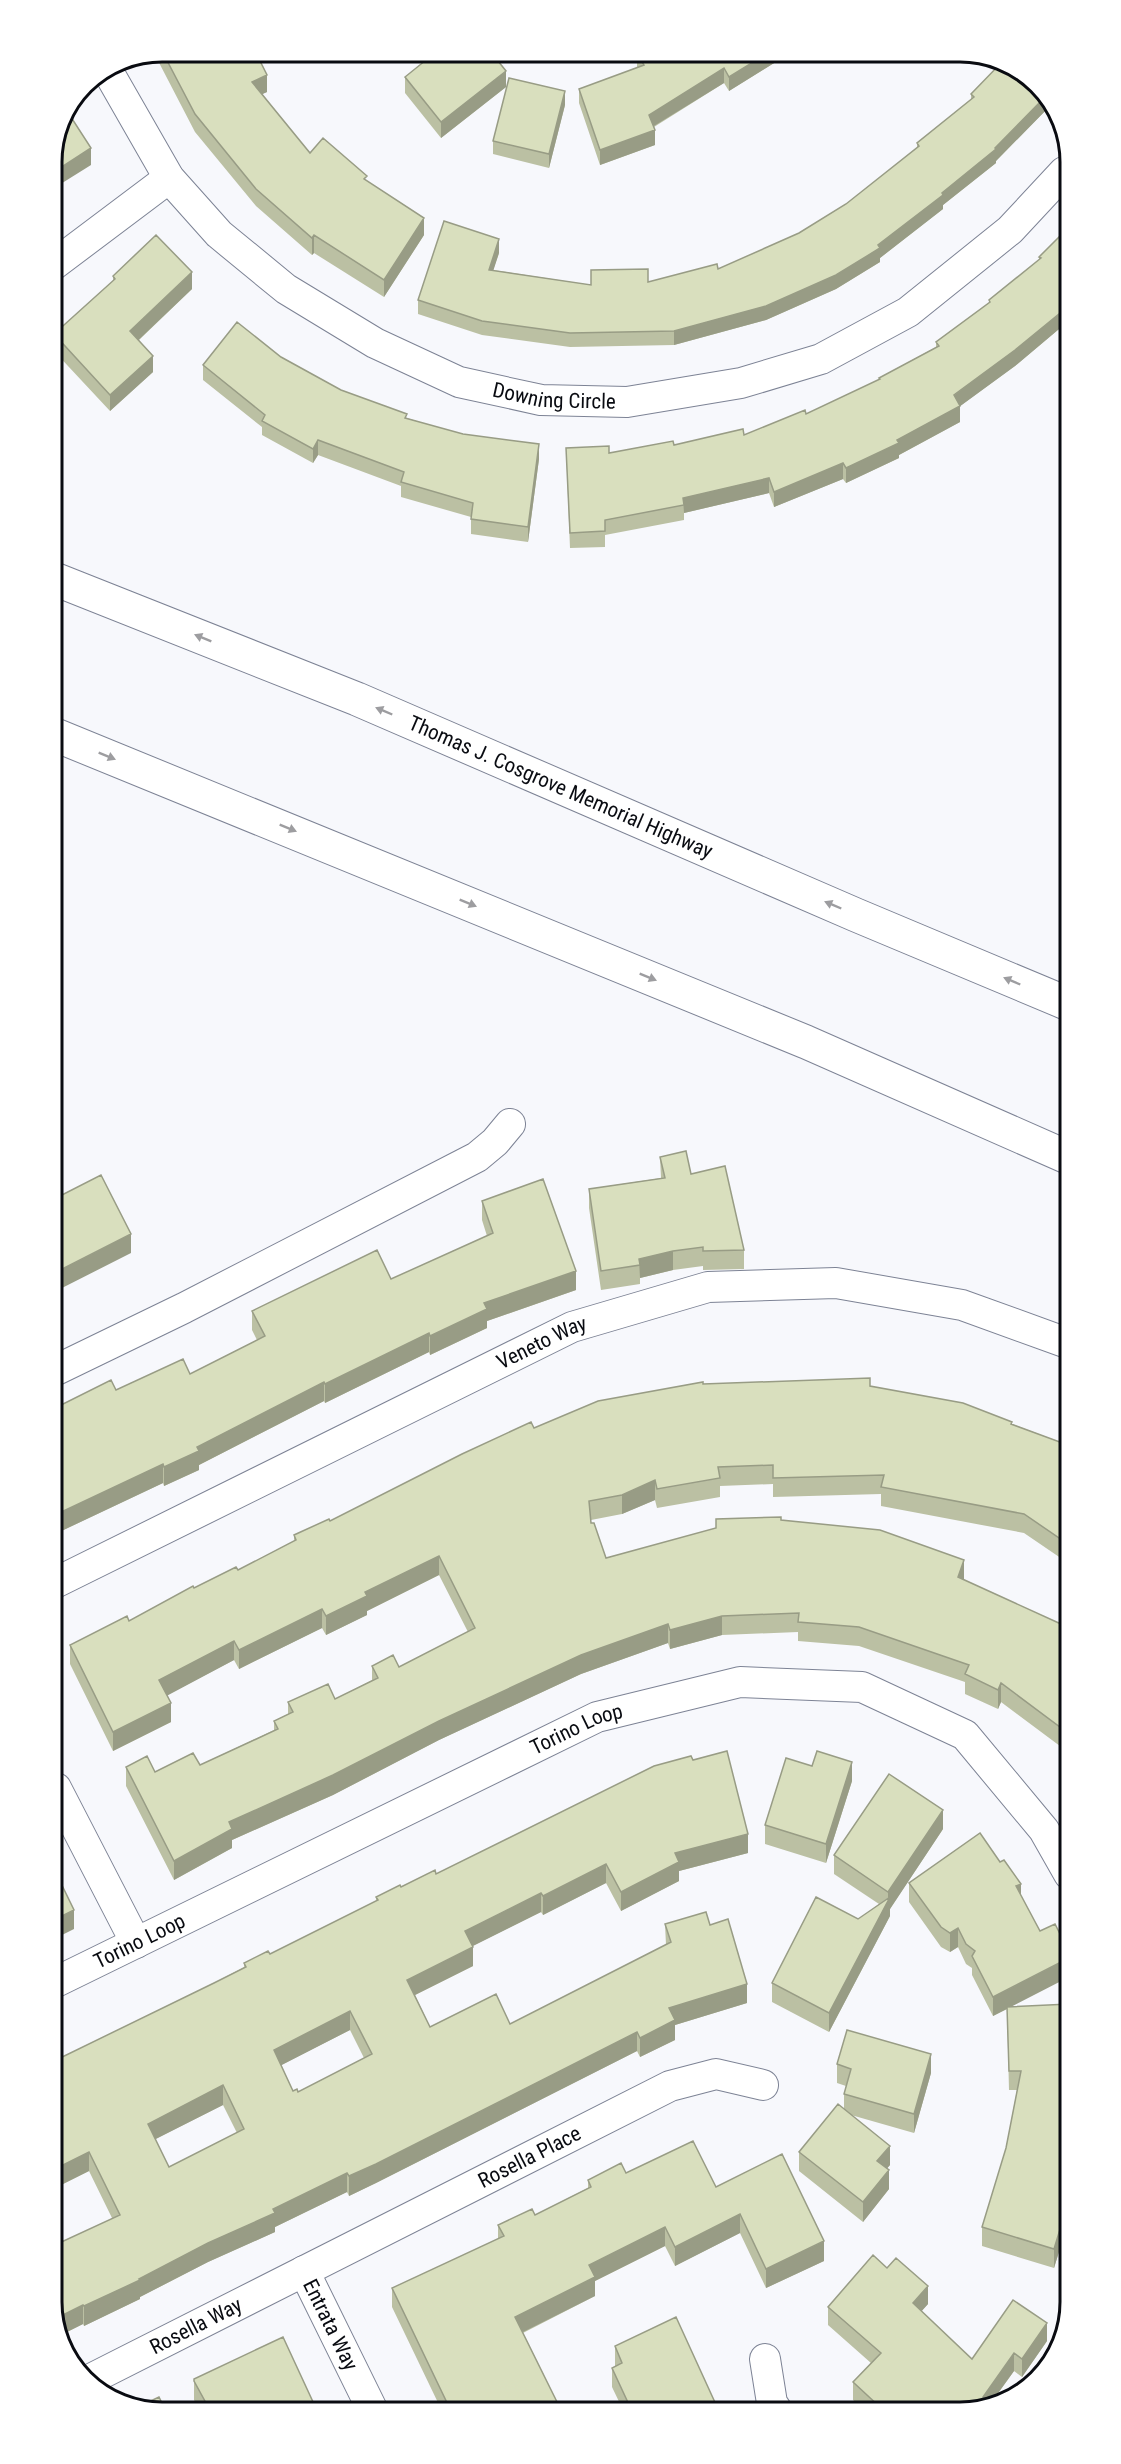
<svg xmlns="http://www.w3.org/2000/svg" width="1121" height="2464" viewBox="0 0 1121 2464" font-family="'Roboto Condensed',sans-serif">
  <style>
    .lines { fill: none; stroke-linecap: round; stroke-linejoin: round }
    .minor-casing { stroke: #7d8395; stroke-width: 32 }
    .highway-casing { stroke: #7d8395; stroke-width: 35 }
    .minor { stroke: #fff; stroke-width: 30 }
    .highway { stroke: #fff; stroke-width: 33 }
    .wall { fill: #bbc0a3; fill-rule: evenodd }
    .shaded-wall { fill: #989c85 }
    .building { fill: #d9dfbe; stroke: #989c85; stroke-width: 1.5; fill-rule: evenodd }
    .oneway { fill: #9d9da0 }
    .labels { text-anchor: middle; dominant-baseline: central; stroke-width: 4.5; stroke-linejoin: round; paint-order: stroke }
    .street-label { font-size: 21px; fill: #090b11; stroke: #fff }
    .rim { fill: none; stroke: #090b11; stroke-width: 3 }
  </style>
  <rect width="100%" height="100%" fill="#f7f8fc"/>
  <g class="lines">
    <defs>
      <g id="minor">
        <path id="s1" d="M 106,68 L 169,178 L 219,234 L 286,289 L 375,343 L 459,382 L 541,400 L 627,402 L 741,383 L 821,359 L 908,312 L 1010,230 L 1064,172"/>
        <path d="M 52,266 L 169,178"/>
        <path d="M 54,1371 L 184,1308 L 477,1157 L 495,1142 L 510,1124"/>
        <path id="s2" d="M 55,1583 L 572,1327 L 708,1287 L 836,1283 L 962,1305 L 1067,1343"/>
        <path d="M 56,1788 L 136,1943"/>
        <path id="s3" d="M 56,1982 L 597,1717 L 740,1682 L 862,1687 L 965,1735 L 1044,1830 L 1069,1874"/>
        <path id="s4" d="M 304,2271 L 373,2411"/>
        <path d="M 765,2359 L 772,2403 L 776,2409"/>
        <path id="s5" d="M 87,2381 L 670,2086 L 716,2074 L 763,2085"/>
      </g>
      <g id="highway">
        <path id="s6" d="M 52,578 L 357,699 L 856,915 L 1066,1003"/>
        <path d="M 53,734 L 806,1042 L 1067,1157"/>
      </g>
    </defs>
    <!-- minor casing -->
    <use href="#minor" class="minor-casing"/>
    <!-- highway casing -->
    <use href="#highway" class="highway-casing"/>
    <!-- minor -->
    <use href="#minor" class="minor"/>
    <!-- highway -->
    <use href="#highway" class="highway"/>
  </g>
  <!-- wall -->
  <path class="wall" d="M 161,51 L 255,51 L 267,92 L 262,94 L 310,153 L 367,181 L 424,235 L 384,297 L 314,253 L 312,255 L 256,206 L 195,132 L 154,53 Z
    M 414,51 L 490,51 L 506,87 L 441,138 L 405,93 L 405,77 L 424,62 Z
    M 779,51 L 779,60 L 729,91 L 724,83 L 654,127 L 655,145 L 600,165 L 579,103 L 579,89 L 637,68 L 637,54 Z
    M 1027,74 L 1050,106 L 996,161 L 996,163 L 943,205 L 943,209 L 880,258 L 880,262 L 836,289 L 766,320 L 674,345 L 570,347 L 482,335 L 418,314 L 418,300 L 499,253 L 493,270 L 591,285 L 648,282 L 718,269 L 799,233 L 846,204 L 917,148 L 917,143 L 971,100 L 971,94 Z
    M 565,105 L 549,168 L 493,154 L 493,141 Z
    M 1064,232 L 1065,324 L 1015,366 L 960,406 L 960,422 L 899,455 L 899,458 L 846,483 L 843,479 L 774,507 L 769,493 L 684,513 L 684,520 L 605,535 L 605,547 L 570,548 L 566,448 L 609,453 L 674,445 L 744,435 L 806,414 L 879,380 L 879,378 L 936,347 L 936,342 L 989,303 L 989,300 L 1039,260 L 1039,257 Z
    M 113,276 L 192,289 L 139,340 L 153,372 L 110,411 L 54,351 L 54,334 L 113,281 Z
    M 281,357 L 341,390 L 407,418 L 539,459 L 528,542 L 471,534 L 471,517 L 401,497 L 401,486 L 318,455 L 313,463 L 262,435 L 262,427 L 203,380 L 203,365 Z
    M 660,1157 L 691,1174 L 744,1250 L 744,1269 L 703,1270 L 703,1266 L 673,1270 L 640,1278 L 640,1284 L 601,1290 L 589,1208 L 589,1189 L 661,1178 Z
    M 482,1201 L 576,1290 L 487,1321 L 487,1328 L 430,1355 L 429,1352 L 325,1403 L 324,1401 L 199,1465 L 199,1470 L 164,1486 L 163,1483 L 55,1534 L 55,1408 L 116,1390 L 190,1374 L 257,1340 L 252,1330 L 252,1311 L 391,1279 L 487,1236 L 482,1220 Z
    M 703,1384 L 870,1386 L 1012,1424 L 1068,1445 L 1068,1563 L 1024,1533 L 881,1506 L 881,1494 L 773,1497 L 773,1484 L 720,1486 L 720,1497 L 657,1508 L 655,1500 L 622,1514 L 591,1520 L 591,1523 L 606,1558 L 781,1520 L 964,1580 L 1061,1624 L 1068,1615 L 1068,1752 L 1001,1702 L 998,1709 L 965,1694 L 965,1682 L 859,1646 L 798,1641 L 798,1632 L 722,1635 L 670,1649 L 668,1643 L 581,1674 L 439,1740 L 333,1795 L 232,1840 L 232,1848 L 174,1880 L 126,1786 L 126,1767 L 155,1772 L 200,1765 L 274,1730 L 274,1721 L 288,1714 L 288,1702 L 335,1699 L 372,1680 L 372,1666 L 399,1667 L 468,1632 L 439,1575 L 367,1611 L 367,1615 L 326,1635 L 322,1628 L 239,1669 L 234,1660 L 167,1695 L 171,1722 L 113,1751 L 70,1664 L 70,1645 L 129,1621 L 194,1588 L 238,1570 L 294,1541 L 294,1535 L 330,1521 L 534,1428 Z
    M 693,1760 L 748,1853 L 679,1871 L 679,1881 L 621,1911 L 606,1883 L 543,1915 L 541,1912 L 472,1946 L 473,1966 L 415,1995 L 430,2027 L 510,2024 L 666,1945 L 665,1924 L 710,1925 L 747,2003 L 675,2025 L 675,2040 L 640,2057 L 637,2051 L 376,2183 L 349,2196 L 347,2192 L 275,2227 L 275,2232 L 208,2262 L 140,2297 L 140,2299 L 84,2326 L 83,2324 L 57,2337 L 112,2218 L 89,2171 L 57,2187 L 56,2060 L 214,1983 L 244,1967 L 244,1963 L 270,1954 L 376,1901 L 376,1897 L 401,1887 L 436,1874 ZM 350,2030 L 364,2058 L 298,2092 L 293,2091 L 281,2065 ZM 223,2105 L 237,2133 L 169,2167 L 155,2139 Z
    M 812,1766 L 852,1781 L 826,1863 L 765,1844 L 765,1825 Z
    M 943,1829 L 890,1909 L 890,1916 L 829,2032 L 772,2002 L 772,1983 L 879,1904 L 834,1874 L 834,1855 Z
    M 980,1833 L 1011,2007 L 1069,2004 L 1070,2244 L 1062,2242 L 1054,2268 L 982,2246 L 982,2227 L 1006,2148 L 1017,2090 L 1009,2090 L 1007,2009 L 993,2016 L 972,1975 L 972,1968 L 966,1964 L 958,1947 L 950,1952 L 941,1947 L 909,1902 L 909,1883 Z
    M 837,2064 L 931,2073 L 914,2133 L 851,2115 L 890,2165 L 887,2168 L 889,2189 L 863,2222 L 799,2171 L 799,2152 L 844,2109 L 844,2094 L 846,2086 L 837,2083 Z
    M 626,2173 L 716,2187 L 824,2261 L 766,2288 L 740,2233 L 675,2266 L 665,2246 L 595,2281 L 595,2296 L 523,2333 L 561,2410 L 442,2411 L 392,2307 L 392,2288 L 498,2239 L 498,2225 L 535,2215 L 588,2188 L 588,2180 Z
    M 928,2304 L 921,2311 L 972,2359 L 1047,2341 L 1022,2377 L 1014,2371 L 991,2403 L 995,2407 L 862,2408 L 853,2400 L 853,2382 L 871,2363 L 828,2325 L 828,2307 Z
    M 615,2346 L 718,2409 L 623,2410 L 612,2387 L 612,2368 L 615,2366 Z
    M 194,2379 L 314,2404 L 321,2412 L 201,2412 L 194,2400 Z"/>
  <!-- shaded-wall -->
  <path class="shaded-wall" d="M 771,51 L 779,51 L 779,60 L 729,91 L 729,77 Z
    M 724,68 L 724,83 L 649,129 L 649,115 Z
    M 506,71 L 506,87 L 441,138 L 441,122 Z
    M 267,75 L 267,92 L 252,99 L 252,82 Z
    M 565,91 L 565,105 L 549,168 L 549,154 Z
    M 1044,98 L 1050,106 L 996,161 L 996,163 L 943,205 L 943,209 L 880,258 L 880,262 L 836,289 L 766,320 L 674,345 L 674,331 L 878,245 L 995,148 Z
    M 655,130 L 655,145 L 600,165 L 600,150 Z
    M 91,148 L 91,165 L 51,190 L 51,174 Z
    M 424,218 L 424,235 L 384,297 L 384,280 Z
    M 314,235 L 314,253 L 312,255 L 312,238 Z
    M 499,239 L 499,253 L 489,284 L 489,270 Z
    M 192,272 L 192,289 L 130,348 L 130,331 Z
    M 1065,309 L 1065,324 L 1015,366 L 959,407 L 960,406 L 960,422 L 899,455 L 899,458 L 846,483 L 846,468 L 897,440 Z
    M 153,356 L 153,372 L 110,411 L 110,395 Z
    M 318,440 L 318,455 L 313,463 L 313,449 Z
    M 539,444 L 539,459 L 528,542 L 528,527 Z
    M 843,463 L 843,479 L 774,507 L 774,492 Z
    M 769,478 L 769,493 L 684,513 L 683,498 Z
    M 131,1234 L 131,1253 L 60,1289 L 60,1294 L 54,1297 L 54,1278 L 58,1271 Z
    M 673,1251 L 673,1270 L 640,1278 L 639,1259 Z
    M 576,1271 L 576,1290 L 487,1321 L 487,1328 L 430,1355 L 430,1336 L 484,1303 Z
    M 429,1333 L 429,1352 L 325,1403 L 325,1384 Z
    M 324,1382 L 324,1401 L 199,1465 L 199,1470 L 164,1486 L 164,1467 L 197,1447 Z
    M 163,1464 L 163,1483 L 55,1534 L 55,1515 Z
    M 655,1480 L 655,1500 L 622,1514 L 622,1495 Z
    M 439,1556 L 439,1575 L 367,1611 L 367,1615 L 326,1635 L 326,1616 L 365,1592 Z
    M 964,1560 L 964,1580 L 958,1577 Z
    M 322,1609 L 322,1628 L 239,1669 L 239,1650 Z
    M 722,1616 L 722,1635 L 670,1649 L 670,1630 Z
    M 668,1624 L 668,1643 L 581,1674 L 439,1740 L 333,1795 L 232,1840 L 232,1848 L 174,1880 L 174,1861 L 229,1822 L 439,1721 L 581,1655 Z
    M 234,1641 L 234,1660 L 159,1700 L 159,1680 Z
    M 1001,1683 L 1001,1702 L 998,1709 L 998,1690 Z
    M 171,1703 L 171,1722 L 113,1751 L 113,1732 Z
    M 852,1762 L 852,1781 L 826,1863 L 826,1844 Z
    M 943,1810 L 943,1829 L 890,1909 L 890,1916 L 829,2032 L 829,2013 L 888,1899 L 888,1892 Z
    M 748,1834 L 748,1853 L 679,1871 L 679,1881 L 621,1911 L 621,1892 L 675,1853 Z
    M 606,1864 L 606,1883 L 543,1915 L 543,1896 Z
    M 1021,1884 L 1021,1903 L 1016,1886 Z
    M 541,1893 L 541,1912 L 465,1950 L 465,1931 Z
    M 74,1910 L 74,1929 L 56,1938 L 56,1919 Z
    M 958,1928 L 958,1947 L 950,1952 L 950,1933 Z
    M 473,1947 L 473,1966 L 407,1999 L 407,1980 Z
    M 1069,1958 L 1069,1977 L 993,2016 L 993,1997 Z
    M 747,1984 L 747,2003 L 675,2025 L 675,2040 L 640,2057 L 640,2038 L 669,2008 Z
    M 350,2011 L 350,2030 L 274,2069 L 274,2050 Z
    M 637,2032 L 637,2051 L 376,2183 L 349,2196 L 349,2176 Z
    M 931,2054 L 931,2073 L 914,2133 L 914,2114 Z
    M 223,2085 L 223,2105 L 148,2143 L 148,2124 Z
    M 890,2146 L 890,2165 L 877,2180 L 877,2161 Z
    M 89,2152 L 89,2171 L 57,2187 L 57,2168 Z
    M 889,2170 L 889,2189 L 863,2222 L 863,2202 Z
    M 347,2173 L 347,2192 L 275,2227 L 275,2232 L 208,2262 L 140,2297 L 140,2299 L 84,2326 L 84,2306 L 273,2209 Z
    M 740,2214 L 740,2233 L 675,2266 L 675,2247 Z
    M 1062,2223 L 1062,2242 L 1054,2268 L 1054,2249 Z
    M 665,2227 L 665,2246 L 595,2281 L 595,2296 L 515,2336 L 515,2317 L 589,2265 Z
    M 824,2241 L 824,2261 L 766,2288 L 766,2269 Z
    M 928,2286 L 928,2304 L 913,2321 L 913,2303 Z
    M 83,2305 L 83,2324 L 57,2337 L 57,2318 Z
    M 1047,2323 L 1047,2341 L 1022,2377 L 1022,2359 Z
    M 1014,2353 L 1014,2371 L 988,2407 L 983,2397 Z"/>
  <!-- building -->
  <path class="building" d="M 162,51 L 255,51 L 267,75 L 252,82 L 310,153 L 323,138 L 367,176 L 364,179 L 424,218 L 384,280 L 314,235 L 312,238 L 256,189 L 195,114 Z
    M 427,51 L 490,51 L 506,71 L 441,122 L 405,77 L 431,56 Z
    M 642,51 L 771,51 L 729,77 L 724,68 L 649,115 L 655,130 L 600,150 L 579,89 L 644,65 L 637,54 Z
    M 1000,64 L 1027,74 L 1044,98 L 995,148 L 996,149 L 942,193 L 943,195 L 878,245 L 880,248 L 836,275 L 766,306 L 674,331 L 570,333 L 482,321 L 418,300 L 444,221 L 499,239 L 489,270 L 591,285 L 591,270 L 648,269 L 648,282 L 717,264 L 718,269 L 799,233 L 846,204 L 919,146 L 917,143 L 974,97 L 971,94 Z
    M 509,78 L 565,91 L 549,154 L 493,141 Z
    M 69,114 L 91,148 L 51,174 L 51,154 Z
    M 1064,232 L 1065,309 L 1015,350 L 954,395 L 960,406 L 897,440 L 899,443 L 846,468 L 843,463 L 774,492 L 769,478 L 683,498 L 684,505 L 605,520 L 605,531 L 570,533 L 566,448 L 609,446 L 609,453 L 673,441 L 674,445 L 743,429 L 744,435 L 805,410 L 806,414 L 880,379 L 879,378 L 939,346 L 936,342 L 990,302 L 989,300 L 1041,258 L 1039,257 Z
    M 156,235 L 192,272 L 130,331 L 153,356 L 110,395 L 54,334 L 115,279 L 113,276 Z
    M 237,322 L 281,357 L 341,390 L 407,414 L 405,418 L 463,434 L 539,444 L 528,527 L 471,519 L 473,503 L 401,482 L 404,472 L 318,440 L 313,449 L 262,421 L 265,415 L 203,365 Z
    M 686,1151 L 691,1174 L 725,1166 L 744,1250 L 703,1251 L 703,1247 L 673,1251 L 639,1259 L 640,1265 L 601,1271 L 589,1189 L 665,1178 L 660,1157 Z
    M 101,1175 L 131,1234 L 58,1271 L 60,1275 L 54,1278 L 54,1199 Z
    M 543,1179 L 576,1271 L 484,1303 L 487,1309 L 430,1336 L 429,1333 L 325,1384 L 324,1382 L 197,1447 L 199,1451 L 164,1467 L 163,1464 L 55,1515 L 55,1422 L 59,1420 L 55,1412 L 55,1408 L 111,1380 L 116,1390 L 183,1359 L 190,1374 L 265,1336 L 252,1311 L 377,1250 L 391,1279 L 493,1233 L 482,1201 Z
    M 870,1378 L 870,1386 L 963,1403 L 1012,1422 L 1011,1424 L 1068,1445 L 1068,1544 L 1024,1514 L 881,1487 L 884,1475 L 773,1478 L 773,1465 L 718,1467 L 720,1478 L 657,1489 L 655,1480 L 622,1495 L 589,1501 L 591,1523 L 594,1523 L 606,1558 L 716,1528 L 716,1519 L 781,1517 L 781,1520 L 880,1530 L 964,1560 L 958,1577 L 1061,1624 L 1068,1615 L 1068,1733 L 1001,1683 L 998,1690 L 965,1674 L 969,1665 L 859,1627 L 798,1622 L 799,1613 L 722,1616 L 670,1630 L 668,1624 L 581,1655 L 439,1721 L 333,1775 L 229,1822 L 232,1829 L 174,1861 L 126,1767 L 147,1756 L 155,1772 L 193,1753 L 200,1765 L 278,1729 L 274,1721 L 293,1712 L 288,1702 L 328,1684 L 335,1699 L 378,1678 L 372,1666 L 393,1655 L 399,1667 L 475,1628 L 439,1556 L 365,1592 L 367,1596 L 326,1616 L 322,1609 L 239,1650 L 234,1641 L 159,1680 L 171,1703 L 113,1732 L 70,1645 L 127,1616 L 129,1621 L 193,1586 L 194,1588 L 236,1567 L 238,1570 L 296,1540 L 294,1535 L 329,1519 L 330,1521 L 462,1454 L 531,1422 L 534,1428 L 598,1401 L 703,1382 L 703,1384 Z
    M 727,1751 L 748,1834 L 675,1853 L 679,1862 L 621,1892 L 606,1864 L 543,1896 L 541,1893 L 465,1931 L 473,1947 L 407,1980 L 430,2027 L 496,1994 L 510,2024 L 671,1942 L 665,1924 L 706,1912 L 710,1925 L 728,1919 L 747,1984 L 669,2008 L 675,2020 L 640,2038 L 637,2032 L 376,2164 L 349,2176 L 347,2173 L 273,2209 L 275,2213 L 208,2243 L 139,2279 L 140,2280 L 84,2306 L 83,2305 L 57,2318 L 57,2244 L 120,2215 L 89,2152 L 57,2168 L 56,2060 L 214,1983 L 246,1967 L 244,1963 L 268,1951 L 270,1954 L 378,1900 L 376,1897 L 400,1885 L 401,1887 L 435,1870 L 436,1874 L 654,1766 L 691,1756 L 693,1760 ZM 350,2011 L 372,2054 L 298,2092 L 297,2089 L 293,2091 L 274,2050 ZM 223,2085 L 244,2129 L 169,2167 L 148,2124 Z
    M 817,1751 L 852,1762 L 826,1844 L 765,1825 L 786,1758 L 812,1766 Z
    M 889,1774 L 943,1810 L 888,1892 L 834,1855 Z
    M 980,1833 L 1000,1862 L 1004,1860 L 1021,1884 L 1016,1886 L 1040,1931 L 1055,1924 L 1069,1952 L 1069,1958 L 993,1997 L 972,1956 L 975,1951 L 966,1944 L 958,1928 L 950,1933 L 941,1927 L 909,1883 Z
    M 56,1873 L 74,1910 L 56,1919 Z
    M 816,1897 L 858,1919 L 890,1897 L 829,2013 L 772,1983 Z
    M 1069,2004 L 1070,2225 L 1062,2223 L 1054,2249 L 982,2227 L 1006,2148 L 1021,2071 L 1009,2071 L 1007,2007 Z
    M 847,2030 L 931,2054 L 914,2114 L 844,2094 L 851,2069 L 837,2064 Z
    M 838,2104 L 890,2146 L 877,2161 L 889,2170 L 863,2202 L 799,2152 Z
    M 693,2141 L 716,2187 L 782,2154 L 824,2241 L 766,2269 L 740,2214 L 675,2247 L 665,2227 L 589,2265 L 595,2277 L 515,2317 L 561,2410 L 451,2411 L 392,2288 L 504,2236 L 498,2225 L 532,2209 L 535,2215 L 591,2187 L 588,2180 L 621,2163 L 626,2173 Z
    M 873,2255 L 887,2268 L 896,2258 L 928,2286 L 913,2303 L 972,2359 L 1013,2300 L 1047,2323 L 1022,2359 L 1014,2353 L 983,2397 L 996,2406 L 881,2408 L 853,2382 L 881,2353 L 828,2307 Z
    M 676,2317 L 718,2409 L 631,2409 L 612,2368 L 622,2363 L 615,2346 Z
    M 283,2337 L 314,2404 L 316,2403 L 321,2412 L 211,2412 L 194,2381 L 194,2379 Z
    M 159,2397 L 167,2413 L 154,2413 L 138,2407 Z"/>
  <!-- one-way arrows -->
  <defs><path id="oneway-solid" d="M-6-.8H1V-3.2L6.5 0L1 3.2V.8H-6Z" transform="scale(1.5)"/></defs>
  <g class="oneway">
    <use href="#oneway-solid" transform="translate(203 638) rotate(-158)"/>
    <use href="#oneway-solid" transform="translate(384 711) rotate(-157)"/>
    <use href="#oneway-solid" transform="translate(107 756) rotate(22)"/>
    <use href="#oneway-solid" transform="translate(288 828) rotate(22)"/>
    <use href="#oneway-solid" transform="translate(468 903) rotate(22)"/>
    <use href="#oneway-solid" transform="translate(833 905) rotate(-157)"/>
    <use href="#oneway-solid" transform="translate(648 977) rotate(22)"/>
    <use href="#oneway-solid" transform="translate(1012 981) rotate(-157)"/>
  </g>
  <g class="labels">
    <!-- street labels -->
    <g class="street-label">
      <text stroke="none"><textPath href="#s1" startOffset="582">Downing Circle</textPath></text>
      <text stroke="none"><textPath href="#s6" startOffset="550">Thomas J. Cosgrove Memorial Highway</textPath></text>
      <text stroke="none"><textPath href="#s2" startOffset="543">Veneto Way</textPath></text>
      <text stroke="none"><textPath href="#s3" startOffset="579">Torino Loop</textPath></text>
      <text stroke="none"><textPath href="#s3" startOffset="93">Torino Loop</textPath></text>
      <text stroke="none"><textPath href="#s5" startOffset="496">Rosella Place</textPath></text>
      <text stroke="none"><textPath href="#s4" startOffset="60">Entrata Way</textPath></text>
      <text stroke="none"><textPath href="#s5" startOffset="122">Rosella Way</textPath></text>
    </g>
  </g>
  <!-- crop -->
  <path d="M0 0H1121V2464H0ZM162 62H960A100 100 0 0 1 1060 162V2302A100 100 0 0 1 960 2402H162A100 100 0 0 1 62 2302V162A100 100 0 0 1 162 62Z" fill="#fff" fill-rule="evenodd"/>
  <path class="rim" d="M162 62H960A100 100 0 0 1 1060 162V2302A100 100 0 0 1 960 2402H162A100 100 0 0 1 62 2302V162A100 100 0 0 1 162 62Z"/>
</svg>
